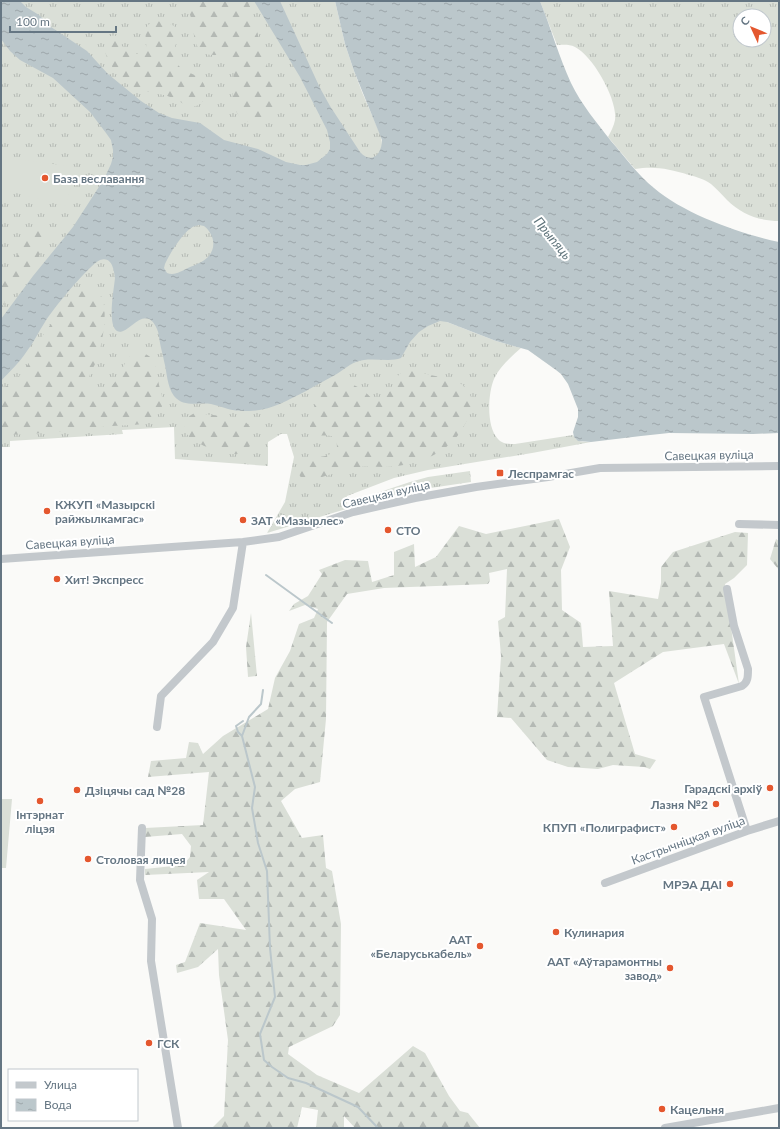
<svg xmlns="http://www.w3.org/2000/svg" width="780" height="1129" viewBox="0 0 780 1129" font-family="Lato,sans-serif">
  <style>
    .grass { fill: url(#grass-tufts); fill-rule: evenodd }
    .forest { fill: url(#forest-firs) }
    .pitch { fill: #dadfd7 }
    .water { fill: url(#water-ripples); fill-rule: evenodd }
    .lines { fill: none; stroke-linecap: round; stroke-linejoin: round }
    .stream { stroke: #bbc7cb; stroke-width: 2 }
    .minor { stroke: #c3c8cc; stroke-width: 8 }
    .poi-dot { fill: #e4572e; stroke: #fff; stroke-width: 1.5 }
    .labels { text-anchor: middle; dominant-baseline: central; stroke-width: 4; stroke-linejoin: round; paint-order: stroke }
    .poi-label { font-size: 12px; font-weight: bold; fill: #657683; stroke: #fff; text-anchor: start }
    .street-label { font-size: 12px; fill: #657683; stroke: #fff }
    .water-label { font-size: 13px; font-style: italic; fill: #60757c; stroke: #fff }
  </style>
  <defs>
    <pattern id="grass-tufts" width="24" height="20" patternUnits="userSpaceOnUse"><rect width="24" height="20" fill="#dadfd7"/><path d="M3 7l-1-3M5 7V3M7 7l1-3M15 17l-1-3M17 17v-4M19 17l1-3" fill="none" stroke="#b4b9b4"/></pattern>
    <pattern id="forest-firs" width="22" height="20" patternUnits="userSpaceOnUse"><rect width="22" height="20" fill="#dadfd7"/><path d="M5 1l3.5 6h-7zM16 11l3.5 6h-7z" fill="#b4b9b4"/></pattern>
    <pattern id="water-ripples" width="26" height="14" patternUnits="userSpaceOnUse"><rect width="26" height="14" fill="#bbc7cb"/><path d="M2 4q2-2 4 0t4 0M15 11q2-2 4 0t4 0" fill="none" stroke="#9ca6aa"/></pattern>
  </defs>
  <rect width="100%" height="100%" fill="#fafaf8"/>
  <!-- grass -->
  <path class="grass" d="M 1,1 L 335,1 L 345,44 L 354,71 L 362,92 L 381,136 L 382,144 L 447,322 L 496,341 L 521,348 C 511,357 500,366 494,379 C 488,393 486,427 498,439 C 502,444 509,444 515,444 L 573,435 C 576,442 584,442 591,442 L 532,453 L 428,470 L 394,478 L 347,496 L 346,509 L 267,533 L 285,502 L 294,457 L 287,434 L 281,434 L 268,442 L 268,466 L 175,459 L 174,427 L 122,430 L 123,434 L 10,441 L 10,447 L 1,447 Z
    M 540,1 L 779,1 L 779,221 C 759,221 741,214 727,200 C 722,195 717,189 711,184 C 704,179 697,177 689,175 C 669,169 655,166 635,169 L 608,137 C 611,131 614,126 615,120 C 618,100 593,56 575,47 C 569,44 563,45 557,45 ZM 740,16 L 764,16 L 764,40 L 740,40 Z
    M 470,471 L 471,482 L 410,491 L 356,506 L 356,500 L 410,482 L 428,477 Z"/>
  <!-- forest -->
  <path class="forest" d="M 184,1 L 248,1 L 254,18 L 261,49 L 278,96 C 278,120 246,134 235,109 C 228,94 239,75 230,61 C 223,50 210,60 200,50 C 193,42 194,31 192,21 C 190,14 187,7 184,1 Z
    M 158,21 C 195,26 167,45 176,62 C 181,71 190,72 198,77 C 207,84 210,99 198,105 C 189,110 181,101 173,98 C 158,92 142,93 129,85 C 119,78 97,51 107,39 C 110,35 113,35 117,36 C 121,40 121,46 125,50 C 128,53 132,54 136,54 C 153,53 143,37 146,29 C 148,23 153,22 158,21 Z
    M 39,224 C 43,225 47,227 47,232 C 48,239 36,264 31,269 C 25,276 17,280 12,286 C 6,293 6,302 1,309 L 1,281 L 13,264 L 28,232 L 35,225 Z
    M 84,288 C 89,288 94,288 98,292 C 111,303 102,347 96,362 C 92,371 87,377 87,388 L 90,392 C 103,395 113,387 119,376 C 125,366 127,350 142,353 C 157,357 156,369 158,380 C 160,392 167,404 158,414 C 154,419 149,423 143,424 C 129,426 115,425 101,427 C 68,430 34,436 1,434 L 1,390 L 15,380 L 22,373 L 29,363 L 39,341 L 69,298 L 76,292 Z
    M 410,369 C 416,370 421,373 427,374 C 445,379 470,378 472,403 C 472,412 466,423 461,431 C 445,456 413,466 384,467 C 376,467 368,466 360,467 C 343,469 326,477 310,480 L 302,479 L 298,473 C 301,447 327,466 337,447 C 337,431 326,437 316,435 C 309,430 308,423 312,416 C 315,407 317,398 321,390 C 331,374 353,382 365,392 C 370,396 372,401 380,401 C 396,393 390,373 410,369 Z
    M 195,413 C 202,413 207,415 213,415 C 223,417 235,415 244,421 C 260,431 252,456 233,454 C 222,453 198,445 190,438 C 186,434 184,429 185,424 C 186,418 190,415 195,413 Z
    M 559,519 L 570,547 L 561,570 L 562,610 L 581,623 L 583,647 L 613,646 L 609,591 L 658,599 L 661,583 L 661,567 L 673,552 L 735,532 L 748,533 L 747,565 L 734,578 L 725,584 L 739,684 L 724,644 L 663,652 L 614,683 L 635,754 L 656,760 L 650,769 L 644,767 L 613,765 L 598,769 L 568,767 L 547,760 L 511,718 L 497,717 L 501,656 L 498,621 L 505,617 L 507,569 L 489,573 L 490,581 L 488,584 L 384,588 L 347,594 L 327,622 L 326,719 L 320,782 L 295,789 L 281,801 L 302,838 L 323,835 L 326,868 L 332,871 L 341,924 L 340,1015 L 333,1026 L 289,1047 L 288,1054 L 317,1075 L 359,1093 L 413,1046 L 425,1053 L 449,1096 L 460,1111 L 468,1113 L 480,1128 L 355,1128 L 344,1116 L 344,1128 L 316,1128 L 318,1110 L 302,1107 L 297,1128 L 212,1128 L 224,1116 L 228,1040 L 219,975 L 218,949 L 198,967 L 177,973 L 176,965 L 185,962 L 200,923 L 246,930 L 224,899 L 199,899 L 197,880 L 209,872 L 145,875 L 145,869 L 183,865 L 190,857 L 191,846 L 182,834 L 145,837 L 145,828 L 203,825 L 209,772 L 148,777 L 151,761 L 186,758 L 189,742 L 198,743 L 203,754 L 223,736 L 268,709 L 275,678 L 290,651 L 299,624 L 314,618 L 318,609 L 305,605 L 289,611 L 294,604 L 308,596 L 322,574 L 319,570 L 345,560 L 368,561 L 372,582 L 394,575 L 394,552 L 414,544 L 415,567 L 436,557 L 459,526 L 486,534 Z
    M 776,539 L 779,541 L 779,570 L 770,559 Z
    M 251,613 L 257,676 L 248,677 L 246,647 Z"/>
  <!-- pitch -->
  <path class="pitch" d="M 1,157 L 76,167 L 66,206 L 1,189 Z
    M 1,799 L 12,799 L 6,868 L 1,868 Z"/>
  <!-- water -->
  <path class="water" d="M 1,1 L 20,1 L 26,7 L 39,15 L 51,27 L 87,51 L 108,74 L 141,101 L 159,113 L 172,118 L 200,123 L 224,140 L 258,149 L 286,162 L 300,165 L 306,165 L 317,162 L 327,154 L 330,149 L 330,142 L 327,130 L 300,77 L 254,1 L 280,1 L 320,88 L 330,106 L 360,152 C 372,165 382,154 382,140 L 354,71 L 345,44 L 335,1 L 540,1 C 551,28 559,57 571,83 C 581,104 597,123 611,141 C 625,157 638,175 654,188 C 684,214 741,234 779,242 L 779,433 L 753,434 L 669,433 L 641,436 L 591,442 L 578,441 L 574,437 L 573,432 L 578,417 L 578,409 L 568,384 L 561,374 L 556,370 L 528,350 L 496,341 L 447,322 L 440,321 L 428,326 L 419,332 L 410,342 L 401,358 C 388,363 371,356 356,362 C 348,365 342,371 335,375 C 326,380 316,385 306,391 C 288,400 270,411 249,411 C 242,411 233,411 225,408 C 221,407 216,405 211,404 C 198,402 184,408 174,396 C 167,387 167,372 164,361 C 163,355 161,349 160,343 C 159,338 159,333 157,329 C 145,301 128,337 117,331 C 107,325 114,289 115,278 C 114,270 112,256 100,260 C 90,264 52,310 45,322 C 39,331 34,342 27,351 C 20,362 10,371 1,381 L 1,319 L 33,276 L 73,227 L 104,179 L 111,164 L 113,157 L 113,150 L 111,140 L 106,133 L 90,112 L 53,78 L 20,60 L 10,51 L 1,39 ZM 199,225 L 204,226 C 214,234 217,247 208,257 C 203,262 195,265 188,268 C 181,271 175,276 167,273 L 164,268 L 165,264 C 169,255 182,234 190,229 C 193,226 195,226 199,225 Z"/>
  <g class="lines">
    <!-- stream -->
    <path class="stream" d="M 266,575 L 332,623
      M 263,690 L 261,704 L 249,717 L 242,736 L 255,787 L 252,808 L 258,843 L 267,871 L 270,948 L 275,997 L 260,1034 L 264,1060 L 272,1067 L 288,1078 L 306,1083 L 358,1107 L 378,1128
      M 242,736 L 238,732 L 236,726 L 243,721"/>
    <!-- minor -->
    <path class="minor" d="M 739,524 L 779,525
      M 1,559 L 243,542 L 279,537 L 353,512 L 415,498 L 476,487 L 548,477 L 600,468 L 779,466
      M 727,589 L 734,626 L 748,669 C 748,677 748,682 742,686 L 704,697 L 747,831
      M 157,727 L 161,696 L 213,642 L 233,608 L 243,542
      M 142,828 L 140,880 L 152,919 L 151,961 L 178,1128
      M 605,883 L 747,831 L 779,821
      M 665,1128 L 779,1108"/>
  </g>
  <!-- markers -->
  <g class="poi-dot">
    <circle cx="45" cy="178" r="4"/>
    <rect x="496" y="469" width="8" height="8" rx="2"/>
    <circle cx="47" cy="511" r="4"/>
    <circle cx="243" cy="520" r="4"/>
    <circle cx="388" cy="530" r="4"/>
    <circle cx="57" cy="579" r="4"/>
    <circle cx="770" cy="788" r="4"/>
    <circle cx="77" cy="790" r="4"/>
    <circle cx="40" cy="801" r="4"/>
    <circle cx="716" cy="804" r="4"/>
    <circle cx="674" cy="827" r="4"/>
    <circle cx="88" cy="859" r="4"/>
    <circle cx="730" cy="884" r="4"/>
    <circle cx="556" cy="932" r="4"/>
    <circle cx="480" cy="946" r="4"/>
    <circle cx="670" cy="968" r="4"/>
    <circle cx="149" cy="1043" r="4"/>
    <circle cx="662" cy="1109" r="4"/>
  </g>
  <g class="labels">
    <!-- poi labels -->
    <g class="poi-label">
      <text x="53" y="178">База веславання</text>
      <text x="508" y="473">Леспрамгас</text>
      <text x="55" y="504">КЖУП «Мазырскі<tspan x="55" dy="14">райжылкамгас»</tspan></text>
      <text x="251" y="520">ЗАТ «Мазырлес»</text>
      <text x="396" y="530">СТО</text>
      <text x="65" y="579">Хит! Экспресс</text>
      <text x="762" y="788" text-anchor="end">Гарадскі архіў</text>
      <text x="85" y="790">Дзіцячы сад №28</text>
      <text x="708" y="804" text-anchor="end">Лазня №2</text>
      <text x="40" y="814" text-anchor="middle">Інтэрнат<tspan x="40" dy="14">ліцэя</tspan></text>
      <text x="666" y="827" text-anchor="end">КПУП «Полиграфист»</text>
      <text x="96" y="859">Столовая лицея</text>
      <text x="722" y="884" text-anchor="end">МРЭА ДАІ</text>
      <text x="564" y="932">Кулинария</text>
      <text x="472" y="939" text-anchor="end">ААТ<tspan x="472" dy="14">«Беларуськабель»</tspan></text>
      <text x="662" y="961" text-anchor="end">ААТ «Аўтарамонтны<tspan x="662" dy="14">завод»</tspan></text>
      <text x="157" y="1043">ГСК</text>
      <text x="670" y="1109">Кацельня</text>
    </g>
    <!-- street labels -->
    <g class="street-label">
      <text transform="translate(709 455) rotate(-1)">Савецкая вуліца</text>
      <text transform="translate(386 494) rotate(-13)">Савецкая вуліца</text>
      <text transform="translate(70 542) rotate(-4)">Савецкая вуліца</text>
      <text transform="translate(688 840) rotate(-20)">Кастрычніцкая вуліца</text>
    </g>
    <!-- water labels -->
    <g class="water-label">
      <text transform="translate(553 238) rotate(51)">Прыпяць</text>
    </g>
  </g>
  <!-- border -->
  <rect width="780" height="1129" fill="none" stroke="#657683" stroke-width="4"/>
  <!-- legend -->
  <rect x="8" y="1069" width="130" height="52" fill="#ffffff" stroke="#c1c8cd"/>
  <rect x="16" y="1082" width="20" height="6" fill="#c3c8cc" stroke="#c1c8cd"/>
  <text x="44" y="1089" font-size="12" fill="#657683">Улица</text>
  <rect x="16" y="1099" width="20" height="12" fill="url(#water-ripples)" stroke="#c1c8cd"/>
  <text x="44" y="1109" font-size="12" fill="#657683">Вода</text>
  <!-- north arrow -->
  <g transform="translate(752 28) rotate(314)"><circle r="19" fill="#ffffff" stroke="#c1c8cd"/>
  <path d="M0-3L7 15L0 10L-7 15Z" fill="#e4572e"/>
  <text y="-6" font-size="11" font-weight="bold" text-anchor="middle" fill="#657683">С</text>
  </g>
  <!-- scale -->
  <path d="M10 26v6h106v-6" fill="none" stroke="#657683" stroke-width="2"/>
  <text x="16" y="26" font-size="12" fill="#657683" stroke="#ffffff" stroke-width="3" paint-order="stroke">100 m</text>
</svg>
